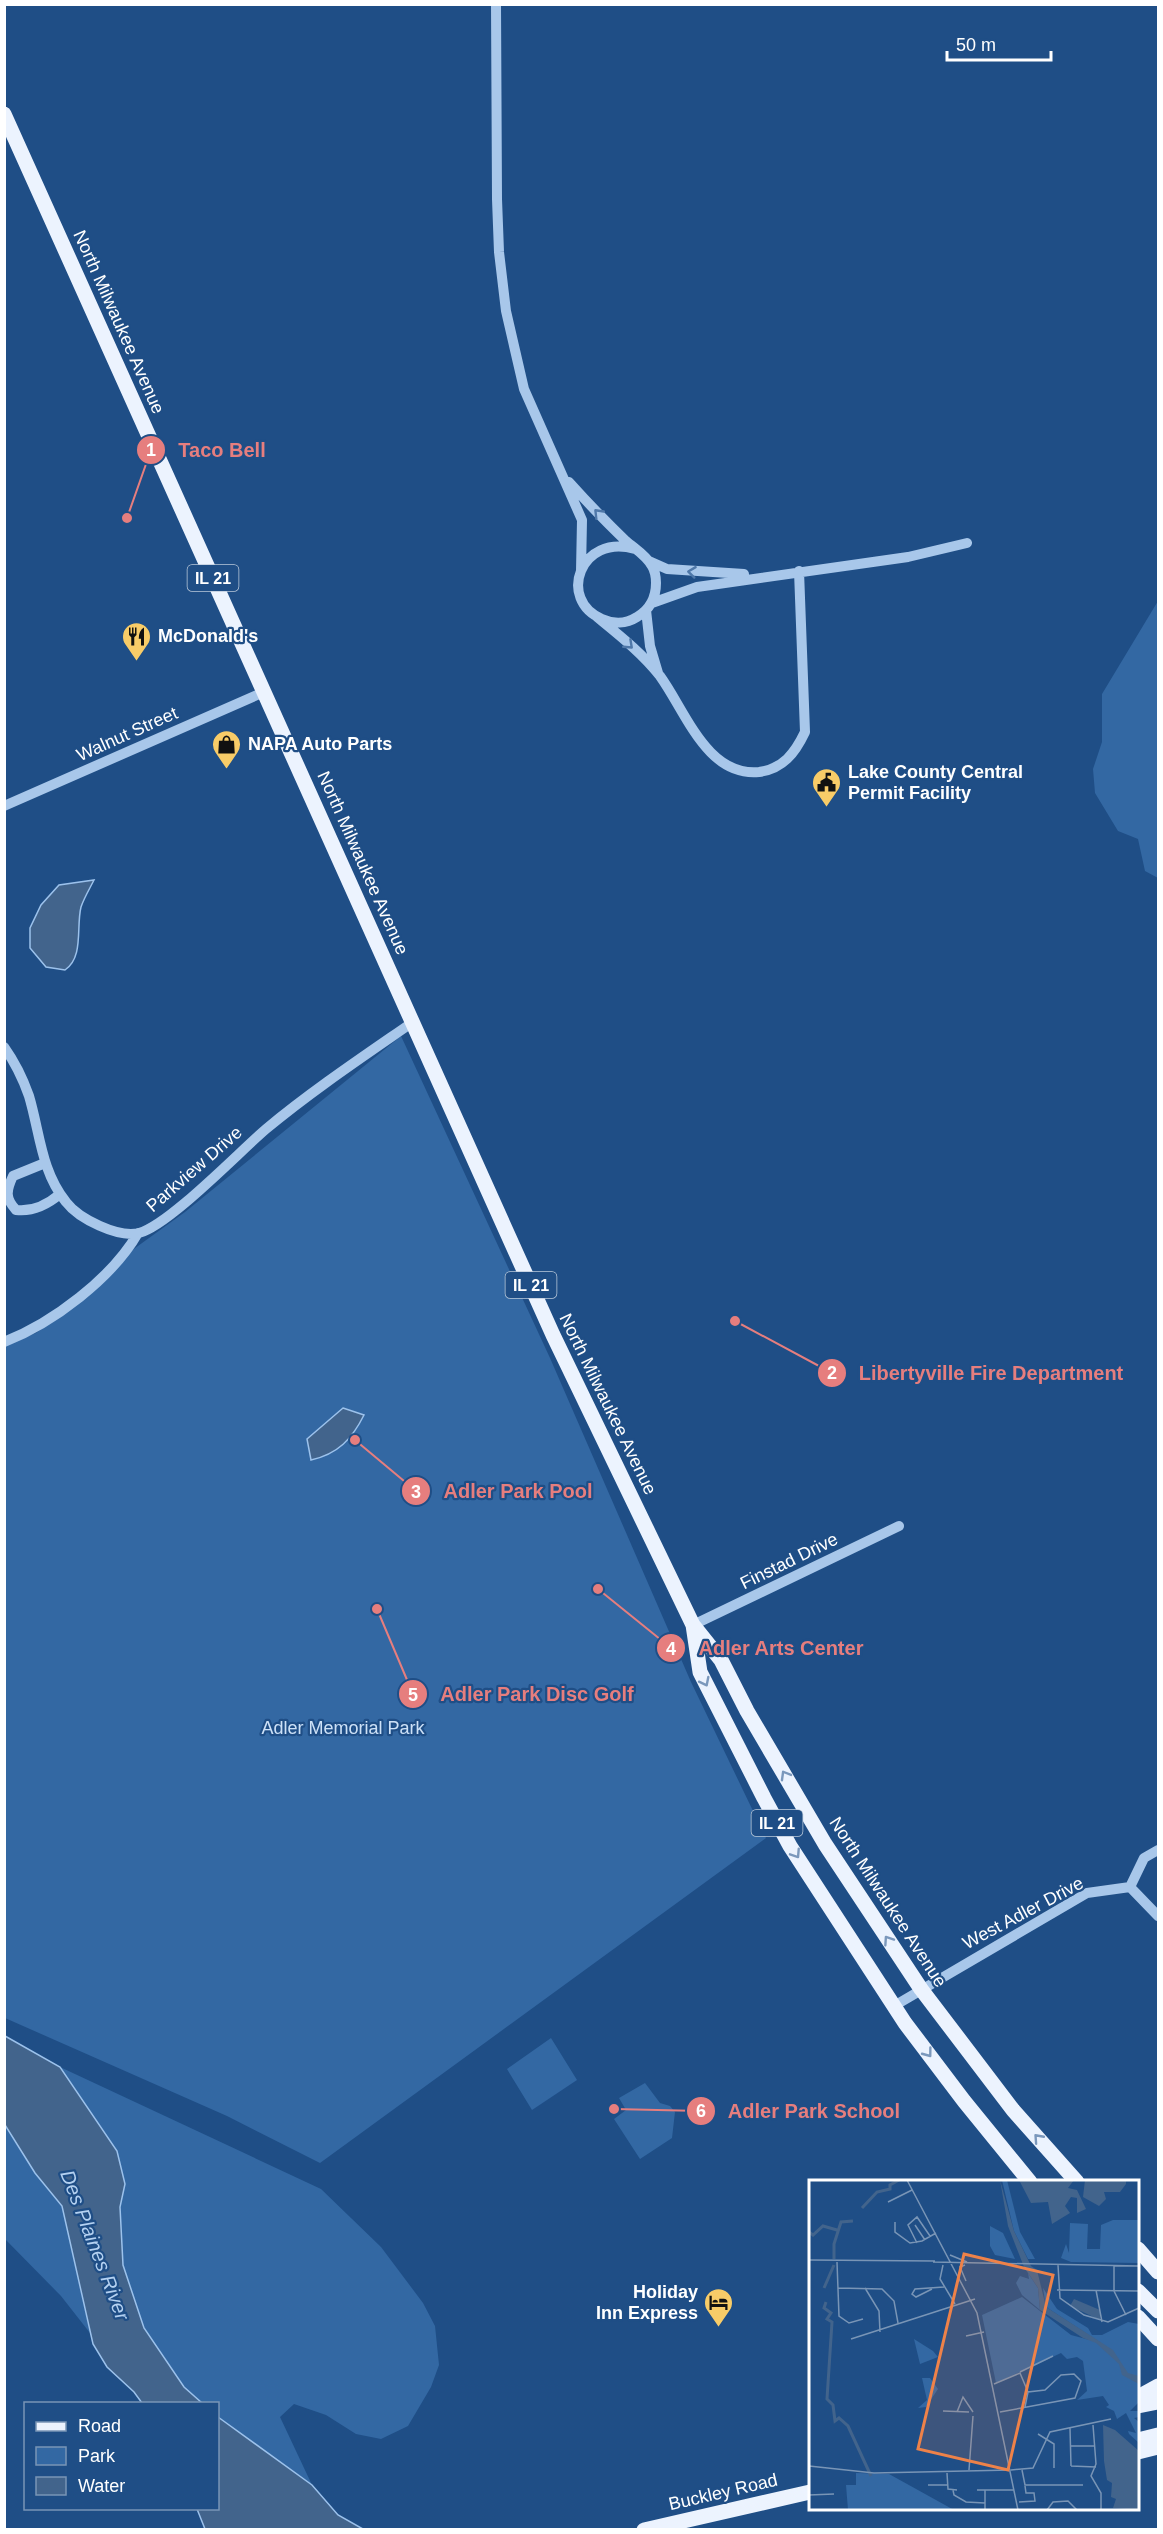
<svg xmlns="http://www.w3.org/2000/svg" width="1163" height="2534" viewBox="0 0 1163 2534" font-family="Arial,sans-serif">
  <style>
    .green { fill: #3368a3 }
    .water { fill: #42648c; stroke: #9cc2ec; stroke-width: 1.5 }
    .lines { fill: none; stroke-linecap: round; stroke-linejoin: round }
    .minor { stroke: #a8c7ea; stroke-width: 10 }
    .major { stroke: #ecf3fe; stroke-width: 15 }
    .oneway { stroke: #4f78a9 }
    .oneway2 { stroke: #7b98bc }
    .labels { text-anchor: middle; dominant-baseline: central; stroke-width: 4.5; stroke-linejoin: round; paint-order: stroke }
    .shield { fill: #1f4e86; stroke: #bccadb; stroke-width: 1.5 }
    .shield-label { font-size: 16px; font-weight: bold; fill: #fff }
    .street-label { font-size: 18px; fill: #fff; stroke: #1f4e86 }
    .poi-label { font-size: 18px; font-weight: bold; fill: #fff; stroke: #1f4e86; text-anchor: start }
    .park-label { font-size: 18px; fill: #cde1f7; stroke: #1f4e86 }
    .water-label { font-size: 20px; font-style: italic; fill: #b4d1f1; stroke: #1f4e86 }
    .inset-river { fill: none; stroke: #42648c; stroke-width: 3 }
    .inset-road { fill: none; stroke: #7995b6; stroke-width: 1.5 }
    .view { fill: #ee8249; fill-opacity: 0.15; stroke: #ee8249; stroke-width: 3 }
    .inset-edge { fill: none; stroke: #fff; stroke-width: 3 }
    .leader { fill: none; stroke: #e67e7e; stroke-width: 2 }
    .callout-dot { fill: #e67e7e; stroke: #1f4e86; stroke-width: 2 }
    .mark-label { font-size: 18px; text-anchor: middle; font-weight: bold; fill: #fff }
    .callout-label { font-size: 20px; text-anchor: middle; font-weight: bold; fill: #e67e7e; stroke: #1f4e86; stroke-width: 4.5; stroke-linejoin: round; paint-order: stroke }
  </style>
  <rect width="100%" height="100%" fill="#1f4e86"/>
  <!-- green -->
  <path class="green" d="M 1158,601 L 1158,878 L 1145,871 L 1138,839 L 1118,831 L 1095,793 L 1093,769 L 1102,742 L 1102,694 Z
    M 401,1036 L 550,1358 L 691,1682 L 766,1838 L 320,2163 L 227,2116 L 5,2018 L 5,1345 L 36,1333 L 67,1312 L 131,1251 L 185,1212 Z
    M 551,2038 L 577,2080 L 532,2110 L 507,2069 Z
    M 60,2067 L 321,2189 L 381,2247 L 423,2303 L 435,2326 L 439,2365 L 431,2387 L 408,2426 L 381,2439 L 356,2434 L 326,2415 L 294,2404 L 280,2417 L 312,2485 L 218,2417 L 218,2404 L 202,2403 L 184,2387 L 144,2328 L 123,2265 L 120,2207 L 125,2184 L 117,2151 Z
    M 645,2083 L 660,2103 L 670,2106 L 675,2112 L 672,2138 L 640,2159 L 614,2119 L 626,2110 L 619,2098 Z
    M 4,2125 L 35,2173 L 62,2206 L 90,2333 L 61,2296 L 5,2239 Z"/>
  <!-- water -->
  <path class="water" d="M 94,880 C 90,888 84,898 81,907 C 76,927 84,957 65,970 L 46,967 L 30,948 L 30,928 L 41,905 L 59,885 Z
    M 343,1408 L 364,1415 C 352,1439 338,1454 311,1460 L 307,1439 Z
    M 5,2036 L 60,2067 L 117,2151 L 125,2184 L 120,2207 L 123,2265 L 144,2328 L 184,2387 L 202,2403 L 142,2403 L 134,2392 L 107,2367 L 93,2344 L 62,2206 L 35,2173 L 5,2125 Z
    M 218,2417 L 312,2485 L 338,2515 L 363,2529 L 205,2529 L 197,2509 L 218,2508 Z"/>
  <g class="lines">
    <!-- minor -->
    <path class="minor" d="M 496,4 L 497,199 L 499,252 L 506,311 L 524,389 L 582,520 L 581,571
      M 569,482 C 587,502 606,522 626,541 C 635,549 646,555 652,566 C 655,571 656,578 656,583 C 656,598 649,610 637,617 C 626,624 613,624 602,619 C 557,600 580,533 635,549
      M 649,561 L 667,569 L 744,574
      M 652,603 L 697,587 L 908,557 L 967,543
      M 646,610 L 650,646 L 658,673
      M 597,617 C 619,635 643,654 660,676 C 686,712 707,777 759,772 C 783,769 795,753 805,732 L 799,571
      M 4,806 L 264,692
      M 4,1047 C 14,1061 23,1079 29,1096 C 40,1133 41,1171 66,1202 C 79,1219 118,1238 139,1233 C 169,1225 239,1152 266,1129 C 313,1090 364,1056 413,1022
      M 45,1163 L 13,1176 C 6,1191 5,1198 16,1210 C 33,1212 47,1205 60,1194
      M 4,1342 C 53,1323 112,1278 138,1233
      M 693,1625 L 899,1526
      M 1130,1887 L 1158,1916
      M 894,2006 L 1087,1893 L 1130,1887 L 1144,1858 L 1158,1850"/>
    <!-- major -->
    <path class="major" d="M 4,114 L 553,1335 L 693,1625 L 721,1660 L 747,1711 L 825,1844 L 921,1989 L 1013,2110 L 1077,2182
      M 693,1625 L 700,1672 L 764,1798 L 790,1846 L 905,2023 L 964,2101 L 1030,2182
      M 1138,2249 L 1158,2272
      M 1138,2291 L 1158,2311
      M 1138,2317 L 1158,2339
      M 1138,2397 L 1158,2386
      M 1138,2406 L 1158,2402
      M 1138,2440 L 1158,2435
      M 1138,2452 L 1158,2447
      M 644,2530 L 810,2492"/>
  </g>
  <!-- one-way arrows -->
  <defs><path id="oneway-chevron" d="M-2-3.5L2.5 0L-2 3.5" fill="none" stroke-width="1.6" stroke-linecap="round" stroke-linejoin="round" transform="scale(1.5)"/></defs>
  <g class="oneway">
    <use href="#oneway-chevron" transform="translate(598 513) rotate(-134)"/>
    <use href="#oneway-chevron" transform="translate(692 572) rotate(-173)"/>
    <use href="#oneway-chevron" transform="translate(629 645) rotate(43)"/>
  </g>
  <g class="oneway2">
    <use href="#oneway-chevron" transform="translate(705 1682) rotate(63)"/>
    <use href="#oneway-chevron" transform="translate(785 1775) rotate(-120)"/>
    <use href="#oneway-chevron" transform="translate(796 1854) rotate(57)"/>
    <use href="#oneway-chevron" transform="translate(888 1940) rotate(-124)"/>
    <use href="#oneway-chevron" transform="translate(928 2053) rotate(53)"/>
    <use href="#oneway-chevron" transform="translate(1038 2138) rotate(-132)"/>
  </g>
  <!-- icons -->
  <defs>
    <symbol id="restaurant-pin" viewBox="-11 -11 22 30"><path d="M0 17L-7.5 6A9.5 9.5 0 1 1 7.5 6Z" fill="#f8cc68" stroke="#1f4e86"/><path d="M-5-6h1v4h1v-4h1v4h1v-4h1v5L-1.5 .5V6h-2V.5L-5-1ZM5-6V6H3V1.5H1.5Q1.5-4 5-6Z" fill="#111"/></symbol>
    <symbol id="shop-pin" viewBox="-11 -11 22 30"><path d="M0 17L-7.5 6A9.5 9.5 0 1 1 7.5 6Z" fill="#f8cc68" stroke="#1f4e86"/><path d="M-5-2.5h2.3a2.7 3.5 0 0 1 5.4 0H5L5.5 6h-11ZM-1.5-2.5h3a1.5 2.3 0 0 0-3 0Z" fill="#111"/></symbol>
    <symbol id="civic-pin" viewBox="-11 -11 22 30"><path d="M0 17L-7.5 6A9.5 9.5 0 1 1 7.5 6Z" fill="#f8cc68" stroke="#1f4e86"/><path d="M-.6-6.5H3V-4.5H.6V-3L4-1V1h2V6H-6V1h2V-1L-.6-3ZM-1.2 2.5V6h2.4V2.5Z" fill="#111"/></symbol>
    <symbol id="hotel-pin" viewBox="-11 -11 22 30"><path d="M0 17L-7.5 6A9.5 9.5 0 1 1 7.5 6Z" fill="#f8cc68" stroke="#1f4e86"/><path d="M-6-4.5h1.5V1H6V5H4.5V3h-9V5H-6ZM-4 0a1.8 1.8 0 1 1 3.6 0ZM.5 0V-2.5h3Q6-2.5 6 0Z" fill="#111"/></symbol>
  </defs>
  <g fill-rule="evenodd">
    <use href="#restaurant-pin" x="120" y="620" width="33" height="45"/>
    <use href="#shop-pin" x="210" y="728" width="33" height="45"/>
    <use href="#civic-pin" x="810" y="766" width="33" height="45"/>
    <use href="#hotel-pin" x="702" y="2286" width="33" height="45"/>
  </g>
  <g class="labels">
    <!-- shield labels -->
    <g class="shield">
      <rect x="187.5" y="565" width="51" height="26" rx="4.5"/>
      <rect x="505.5" y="1272" width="51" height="26" rx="4.5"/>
      <rect x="751.5" y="1810" width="51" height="26" rx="4.5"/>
    </g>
    <g class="shield-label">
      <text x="213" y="578">IL 21</text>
      <text x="531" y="1285">IL 21</text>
      <text x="777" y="1823">IL 21</text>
    </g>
    <!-- street labels -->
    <g class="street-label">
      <text transform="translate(119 322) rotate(66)">North Milwaukee Avenue</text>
      <text transform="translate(127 734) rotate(-24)">Walnut Street</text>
      <text transform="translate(363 863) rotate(66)">North Milwaukee Avenue</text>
      <text transform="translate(194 1169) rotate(-41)">Parkview Drive</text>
      <text transform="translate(608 1404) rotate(64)">North Milwaukee Avenue</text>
      <text transform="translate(789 1561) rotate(-26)">Finstad Drive</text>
      <text transform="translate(888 1902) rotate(57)">North Milwaukee Avenue</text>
      <text transform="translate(1023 1913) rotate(-28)">West Adler Drive</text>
      <text transform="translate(723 2492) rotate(-13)">Buckley Road</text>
    </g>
    <!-- poi labels -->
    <g class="poi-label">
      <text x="158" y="636">McDonald's</text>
      <text x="248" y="744">NAPA Auto Parts</text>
      <text x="848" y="772">Lake County Central<tspan x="848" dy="21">Permit Facility</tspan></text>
      <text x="698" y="2292" text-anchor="end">Holiday<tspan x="698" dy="21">Inn Express</tspan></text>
    </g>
    <!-- park labels -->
    <g class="park-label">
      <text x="343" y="1728">Adler Memorial Park</text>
    </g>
    <!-- water labels -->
    <g class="water-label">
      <text transform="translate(95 2245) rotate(69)">Des Plaines River</text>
    </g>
  </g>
  <!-- overview -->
  <g transform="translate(809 2180)">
    <rect width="330" height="330" fill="#1f4e86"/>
    <path d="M 193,0 L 198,0 L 211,52 L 226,79 L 219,79 L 205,51 ZM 304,40 L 330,40 L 330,83 L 262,82 L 252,78 L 257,64 L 260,73 L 261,43 L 279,44 L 278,69 L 291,69 L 292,45 ZM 181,46 L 194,53 L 206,79 L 186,75 L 181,66 ZM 219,93 L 229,108 L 231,130 L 213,115 L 207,103 L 211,96 L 220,99 ZM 234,108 L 248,129 L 279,148 L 283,155 L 293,155 L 319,142 L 330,144 L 330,222 L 321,231 L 330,231 L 330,237 L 325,238 L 330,242 L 330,263 L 320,254 L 319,251 L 327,253 L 317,233 L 308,239 L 305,231 L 297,227 L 300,225 L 294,216 L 268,220 L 278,211 L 274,181 L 268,177 L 258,179 L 252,173 L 187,203 L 173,135 L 213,117 L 262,155 L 292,163 L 237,127 ZM 105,159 L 124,171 L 129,177 L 111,184 ZM 113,198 L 121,198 L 129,209 L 117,227 L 109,228 L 118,220 ZM 47,293 L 80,294 L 145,330 L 39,330 L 37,305 L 47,305 Z" fill="#3368a3"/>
    <path d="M 191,0 L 205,51 L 222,86 L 228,90 L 237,127 L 304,170 L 319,193 L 330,196 L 330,204 L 313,195 L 310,184 L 287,163 L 274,158 L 231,130 L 229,108 L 215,87 L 199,46 ZM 210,0 L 265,0 L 259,8 L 268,10 L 277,29 L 268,33 L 268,18 L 262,17 L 256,26 L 261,33 L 243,44 L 239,22 L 222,23 ZM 276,0 L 317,0 L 317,4 L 311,12 L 295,12 L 297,19 L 290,26 L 274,17 ZM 265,119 L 291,130 L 291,140 L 261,126 ZM 294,245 L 306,250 L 330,271 L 330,330 L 304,328 L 307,319 L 302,317 L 303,303 L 298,300 L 295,281 Z" fill="#42648c"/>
    <path class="inset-river" d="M 53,28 L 68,12 L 81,9 L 81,5 L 90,0M 0,52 L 4,55 L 14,46 L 28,50M 25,79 L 25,64 L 32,42 L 44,41M 15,108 L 25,85M 17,122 L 15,128 L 22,133 L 18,139 L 23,142 L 18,219 L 24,225 L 26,241 L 30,238 L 39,246 L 62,296"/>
    <path class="inset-road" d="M 98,0 L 168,133 L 209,330M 79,22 L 103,10M 86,42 L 86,52 L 101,63 L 113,61 L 127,53M 106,45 L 116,60M 108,63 L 99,45 L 108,37 L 121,56M 141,75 L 158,82M 0,80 L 126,81M 28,82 L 30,136 L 40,143 L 54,139M 124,82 L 330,86M 134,85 L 131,99 L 146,124M 156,85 L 151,87 L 157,101M 249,85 L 251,118 L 275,135 L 299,142 L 330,128M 305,85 L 305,111 L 317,135M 29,108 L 73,109 L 85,121 L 89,143M 56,108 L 70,131 L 71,152M 123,109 L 107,117 L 103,114 L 106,109 L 135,107M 248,110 L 330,111M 287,110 L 293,142M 157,156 L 175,152M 42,159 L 166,119M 211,192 L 244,176M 185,204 L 211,193 L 219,212M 134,231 L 160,232M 148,232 L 154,217 L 164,232M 191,232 L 266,218 L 272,201 L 265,194 L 252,195 L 236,210 L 219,212 L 216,227M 284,245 L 287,284 L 282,296 L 292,313 L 292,330M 261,248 L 262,286M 229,254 L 245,264 L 245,288M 261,266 L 286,266M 0,286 L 65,293 L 202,290M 262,286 L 287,287M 160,290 L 164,236M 202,290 L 224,288 L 241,252 L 302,239M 213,290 L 216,305 L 274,305M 138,293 L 139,309 L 148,310M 119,305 L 139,305M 144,310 L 145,315 L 157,322 L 176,323M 168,310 L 205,310M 0,315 L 25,314M 210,322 L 226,321 L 225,313 L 217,313 L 216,306M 176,330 L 176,310M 238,330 L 244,322 L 259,321 L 268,330"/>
    <path class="view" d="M 155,74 L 244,95 L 199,290 L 109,269 Z"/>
    <rect width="330" height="330" class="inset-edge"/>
  </g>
  <!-- callouts -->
  <path class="leader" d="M127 518L151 450M735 1321L832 1373M355 1440L416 1491M598 1589L671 1648M377 1609L413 1694M614 2109L701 2111"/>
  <g class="callout-dot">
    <circle cx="127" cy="518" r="6"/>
    <circle cx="735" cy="1321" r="6"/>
    <circle cx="355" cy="1440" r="6"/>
    <circle cx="598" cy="1589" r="6"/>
    <circle cx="377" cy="1609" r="6"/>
    <circle cx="614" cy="2109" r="6"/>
    <circle cx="151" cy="450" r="15"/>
    <circle cx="832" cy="1373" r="15"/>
    <circle cx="416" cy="1491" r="15"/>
    <circle cx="671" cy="1648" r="15"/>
    <circle cx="413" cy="1694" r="15"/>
    <circle cx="701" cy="2111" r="15"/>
  </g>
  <g class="mark-label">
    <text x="151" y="456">1</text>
    <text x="832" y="1379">2</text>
    <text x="416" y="1498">3</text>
    <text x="671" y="1655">4</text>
    <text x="413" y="1701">5</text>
    <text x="701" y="2117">6</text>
  </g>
  <g class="callout-label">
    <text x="222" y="457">Taco Bell</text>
    <text x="991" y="1380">Libertyville Fire Department</text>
    <text x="518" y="1498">Adler Park Pool</text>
    <text x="781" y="1655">Adler Arts Center</text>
    <text x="537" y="1701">Adler Park Disc Golf</text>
    <text x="814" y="2118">Adler Park School</text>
  </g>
  <!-- border -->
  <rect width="1163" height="2534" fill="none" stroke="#ffffff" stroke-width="12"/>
  <!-- legend -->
  <rect x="24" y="2402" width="195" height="108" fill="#1f4e86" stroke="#7995b6" stroke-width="1.5"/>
  <rect x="36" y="2422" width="30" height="9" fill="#ecf3fe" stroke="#7995b6" stroke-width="1.5"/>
  <text x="78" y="2432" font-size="18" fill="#ffffff">Road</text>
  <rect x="36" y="2447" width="30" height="18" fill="#3368a3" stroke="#7995b6" stroke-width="1.5"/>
  <text x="78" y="2462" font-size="18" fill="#ffffff">Park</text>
  <rect x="36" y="2477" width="30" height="18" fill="#42648c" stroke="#7995b6" stroke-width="1.5"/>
  <text x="78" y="2492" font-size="18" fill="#ffffff">Water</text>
  <!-- scale -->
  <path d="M947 51v9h104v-9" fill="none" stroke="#ffffff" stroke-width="3"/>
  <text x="956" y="51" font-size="18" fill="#ffffff" stroke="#1f4e86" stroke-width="4.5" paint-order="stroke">50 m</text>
</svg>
